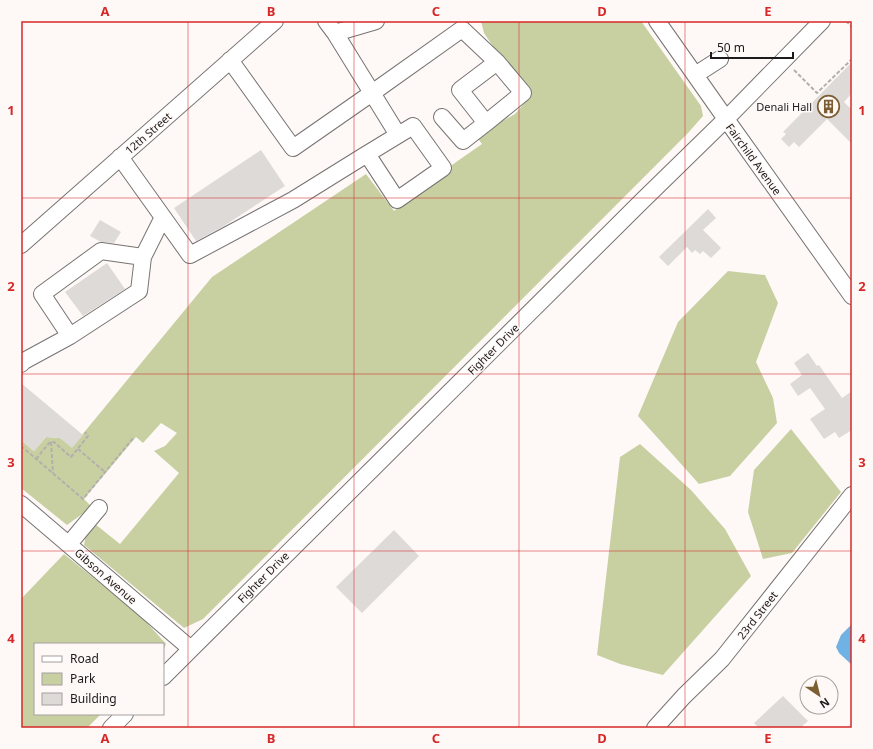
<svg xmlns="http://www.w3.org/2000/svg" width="873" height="749" viewBox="0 0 873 749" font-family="'Noto Sans',sans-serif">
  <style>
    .green { fill: #c8d0a2 }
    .water { fill: #71b2e5 }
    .building { fill: #dedad7 }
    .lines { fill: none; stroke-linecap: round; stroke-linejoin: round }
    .minor-casing { stroke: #777372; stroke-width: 18 }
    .path { stroke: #b3afad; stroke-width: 2; stroke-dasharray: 4 2; stroke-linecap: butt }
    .minor { stroke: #fff; stroke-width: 16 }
    .grid { fill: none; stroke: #d62828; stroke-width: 1; stroke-opacity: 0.55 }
    .labels { text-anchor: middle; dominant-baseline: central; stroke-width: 3; stroke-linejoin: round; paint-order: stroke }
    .poi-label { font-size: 11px; fill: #1c1a1a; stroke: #fef9f7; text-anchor: end }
    .street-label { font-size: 11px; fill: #1c1a1a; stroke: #fef9f7 }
    .neatline { fill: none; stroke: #d62828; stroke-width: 1.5 }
    .grid-label { font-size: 13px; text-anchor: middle; font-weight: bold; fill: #d62828 }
  </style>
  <rect width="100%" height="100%" fill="#fef9f7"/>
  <!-- green -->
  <path class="green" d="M 481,21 L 641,21 L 701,106 L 703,116 L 688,133 L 203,619 L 184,628 L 84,545 L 86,534 L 95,524 L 120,544 L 179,473 L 154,451 L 165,446 L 177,433 L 161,423 L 143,443 L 136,437 L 84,499 L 92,507 L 67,525 L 21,488 L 21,440 L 34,451 L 46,437 L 60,438 L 72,447 L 212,277 L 366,174 L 394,211 L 449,167 L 482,144 L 476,136 L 515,114 L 528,99 L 484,33 Z
    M 728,271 L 765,275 L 778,303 L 756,362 L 773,398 L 777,423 L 730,476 L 699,484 L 638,416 L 678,322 Z
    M 791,429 L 841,492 L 792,553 L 763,559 L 748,512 L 754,470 Z
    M 640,444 L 691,490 L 725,529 L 751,576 L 663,675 L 620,664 L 597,655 L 620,457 Z
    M 64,554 L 141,616 L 166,644 L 163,651 L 163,644 L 35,644 L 35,714 L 101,714 L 87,728 L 21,728 L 21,599 Z"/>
  <!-- water -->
  <path class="water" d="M 852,624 L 852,665 L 839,653 L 836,647 L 841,635 Z"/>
  <!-- building -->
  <path class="building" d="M 852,62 L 852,93 L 844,102 L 852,110 L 852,144 L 827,119 L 799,147 L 794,142 L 789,147 L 781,139 L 786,134 L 783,132 Z
    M 261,150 L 285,186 L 224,226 L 196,241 L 174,208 Z
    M 708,209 L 716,218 L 703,230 L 721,248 L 711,258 L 703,251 L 700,254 L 695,250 L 692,253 L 687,247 L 668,266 L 659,257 Z
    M 100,220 L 121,232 L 114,243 L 101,242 L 90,236 Z
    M 107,263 L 125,289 L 83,316 L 65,292 Z
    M 808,353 L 817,366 L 819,365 L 842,398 L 852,391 L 852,430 L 839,438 L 835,432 L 824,439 L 810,419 L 825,409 L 810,388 L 798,396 L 790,384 L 802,375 L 794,363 Z
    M 21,383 L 83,435 L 72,448 L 60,438 L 46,437 L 34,451 L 21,440 Z
    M 394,530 L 419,556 L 362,613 L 336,587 Z
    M 783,696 L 808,721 L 800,728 L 759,728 L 754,723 Z"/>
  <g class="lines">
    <defs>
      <path id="minor" d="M 326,21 L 335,33 L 398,135
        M 657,21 L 726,119 L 852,296
        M 335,33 L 376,21
        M 230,60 L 293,148 L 372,93 L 462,29 L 497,62 L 523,93 L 486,123 L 460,90 L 497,62
        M 695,75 L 720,59
        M 442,117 L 463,141 L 486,123
        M 413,126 L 443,168 L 397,200 L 367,154 Z
        M 120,157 L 190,255 L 293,200 L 367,154
        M 21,245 L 275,21
        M 70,336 L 42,294 L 101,251 L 143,257
        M 21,364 L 24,361 L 70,336 L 139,291 L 143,257 L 163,217
        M 21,504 L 191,649
        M 69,544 L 99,508
        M 163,677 L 641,202 L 726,119 L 822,21
        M 111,728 L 125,714
        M 655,728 L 684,696 L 722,659 L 852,495"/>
    </defs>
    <!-- minor casing -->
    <use href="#minor" class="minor-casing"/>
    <!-- path -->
    <path class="path" d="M 846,21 L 852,27
      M 794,70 L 817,93 L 852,59
      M 51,442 L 53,473
      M 21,446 L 83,499 L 134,437
      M 78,449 L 105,472
      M 36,459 L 49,443 L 54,442 L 71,457 L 88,436 L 85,432"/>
    <!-- minor -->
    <use href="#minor" class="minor"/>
  </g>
  <!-- grid -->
  <path class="grid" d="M 188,21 L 188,728M 354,21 L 354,728M 519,21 L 519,728M 685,21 L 685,728M 21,198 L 852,198M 21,374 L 852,374M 21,551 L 852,551"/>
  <!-- icons -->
  <defs>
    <symbol id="building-ring" viewBox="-11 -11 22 22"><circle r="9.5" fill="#fef9f7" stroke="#7d5e33" stroke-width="1.5"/><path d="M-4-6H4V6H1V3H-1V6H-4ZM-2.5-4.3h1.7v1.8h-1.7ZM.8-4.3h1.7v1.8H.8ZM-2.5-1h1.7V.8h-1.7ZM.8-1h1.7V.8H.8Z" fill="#7d5e33"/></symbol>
  </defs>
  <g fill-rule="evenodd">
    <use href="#building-ring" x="816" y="94" width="25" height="25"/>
  </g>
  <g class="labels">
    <!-- poi labels -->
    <g class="poi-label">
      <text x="812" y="106">Denali Hall</text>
    </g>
    <!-- street labels -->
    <g class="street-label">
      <text transform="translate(148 133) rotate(-41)">12th Street</text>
      <text transform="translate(754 159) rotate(54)">Fairchild Avenue</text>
      <text transform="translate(493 349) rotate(-45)">Fighter Drive</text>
      <text transform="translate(106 576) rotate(41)">Gibson Avenue</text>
      <text transform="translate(263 577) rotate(-45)">Fighter Drive</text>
      <text transform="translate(757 615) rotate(-52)">23rd Street</text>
    </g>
  </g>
  <!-- border -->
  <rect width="873" height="749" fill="none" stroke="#fef9f7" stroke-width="44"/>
  <!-- legend -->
  <rect x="34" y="643" width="130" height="72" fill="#fef9f7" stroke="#a4a09f"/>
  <rect x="42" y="656" width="20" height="6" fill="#ffffff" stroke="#a4a09f"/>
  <text x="70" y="663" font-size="12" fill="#1c1a1a">Road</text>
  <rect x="42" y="673" width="20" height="12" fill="#c8d0a2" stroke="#a4a09f"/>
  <text x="70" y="683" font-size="12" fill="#1c1a1a">Park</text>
  <rect x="42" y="693" width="20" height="12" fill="#dedad7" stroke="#a4a09f"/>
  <text x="70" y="703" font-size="12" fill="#1c1a1a">Building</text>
  <!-- north arrow -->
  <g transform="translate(819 695) rotate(145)"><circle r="19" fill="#fef9f7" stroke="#a4a09f"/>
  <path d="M0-3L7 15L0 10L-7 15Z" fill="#7d5e33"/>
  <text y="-6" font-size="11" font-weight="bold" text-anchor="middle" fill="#1c1a1a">N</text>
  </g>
  <!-- scale -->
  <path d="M711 52v6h82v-6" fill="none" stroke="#1c1a1a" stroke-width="2"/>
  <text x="717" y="52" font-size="12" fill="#1c1a1a" stroke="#fef9f7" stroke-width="3" paint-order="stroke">50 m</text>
  <rect x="22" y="22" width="829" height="705" class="neatline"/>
  <g class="grid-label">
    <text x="105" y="16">A</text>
    <text x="271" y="16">B</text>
    <text x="436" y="16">C</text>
    <text x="602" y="16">D</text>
    <text x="768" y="16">E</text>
    <text x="11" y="115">1</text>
    <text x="862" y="115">1</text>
    <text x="11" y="291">2</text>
    <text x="862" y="291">2</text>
    <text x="11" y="467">3</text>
    <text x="862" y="467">3</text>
    <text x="11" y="643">4</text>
    <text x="862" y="643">4</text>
    <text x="105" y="743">A</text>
    <text x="271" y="743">B</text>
    <text x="436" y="743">C</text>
    <text x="602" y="743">D</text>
    <text x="768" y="743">E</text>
  </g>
</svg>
